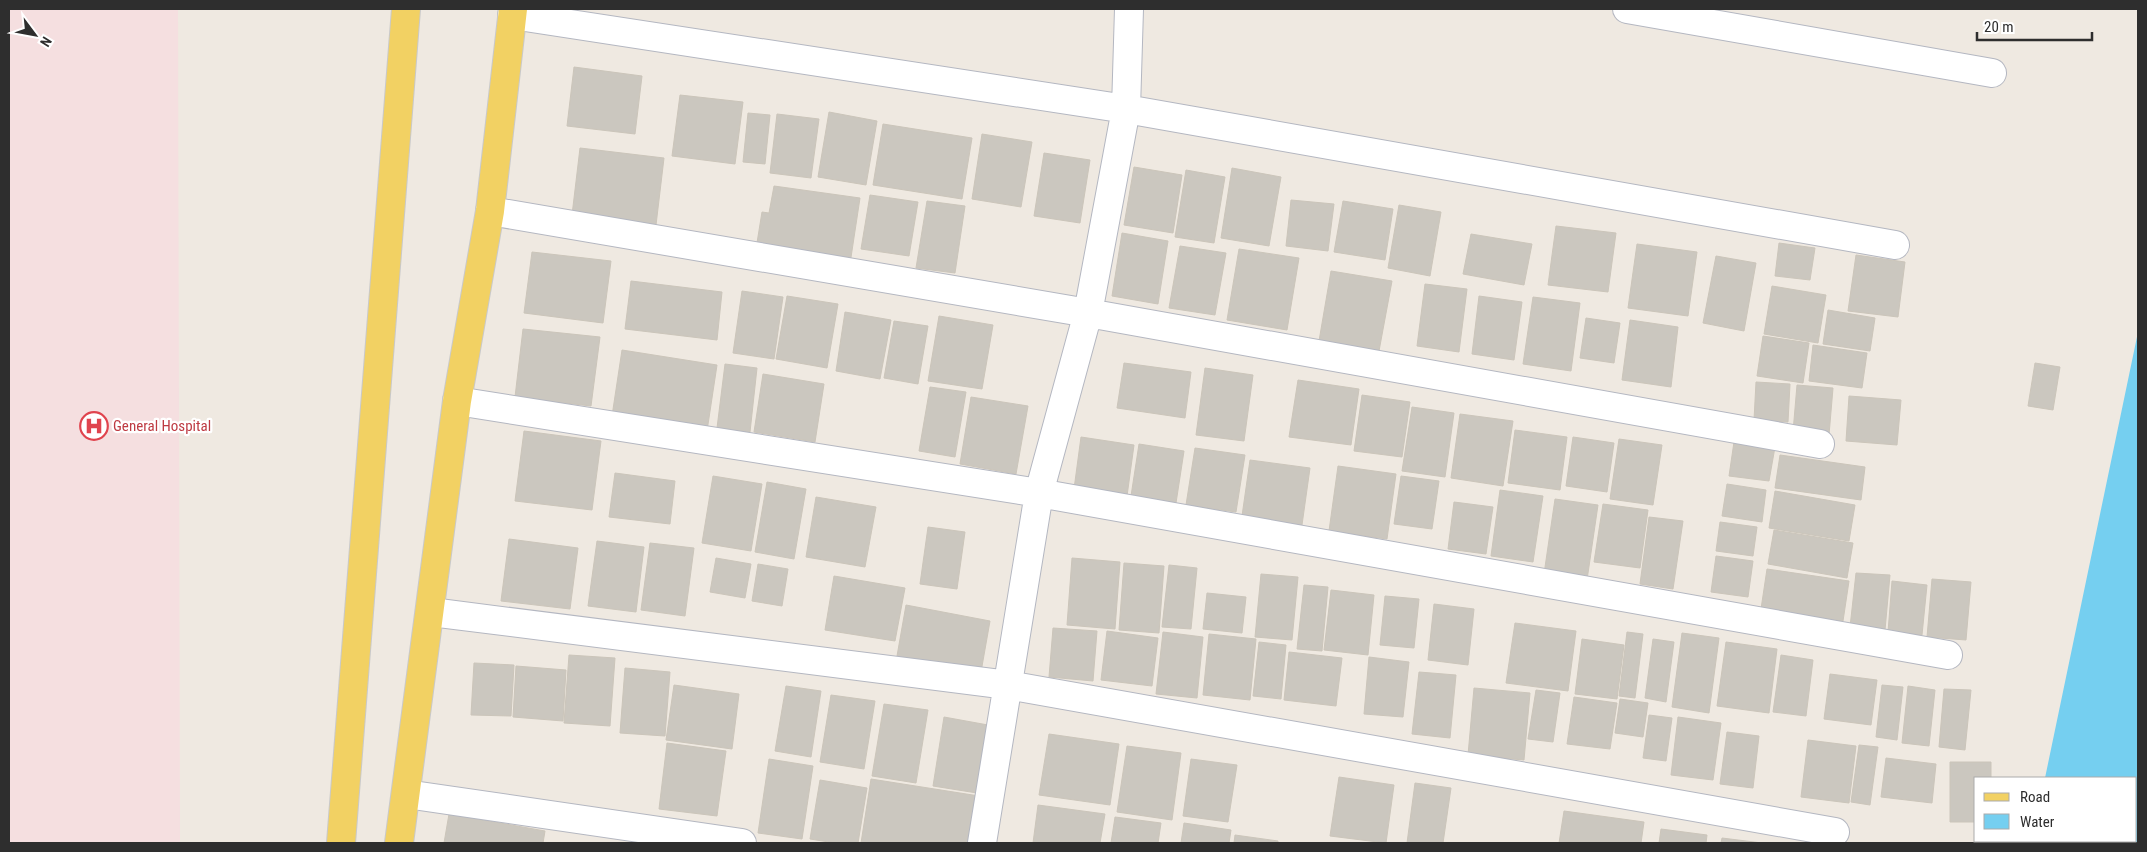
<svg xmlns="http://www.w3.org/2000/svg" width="2147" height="852" viewBox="0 0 2147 852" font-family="'Roboto Condensed',sans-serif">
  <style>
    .medical { fill: #f5dfe0 }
    .water { fill: #75cff0 }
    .building { fill: #cbc7bf; stroke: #cbc5ba }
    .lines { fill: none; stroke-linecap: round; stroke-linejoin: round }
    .minor-casing { stroke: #b4b7c1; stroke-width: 30 }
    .primary-casing { stroke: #c9c9c9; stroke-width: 30 }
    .minor { stroke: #fff; stroke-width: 28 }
    .primary { stroke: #f2d163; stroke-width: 28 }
    .labels { text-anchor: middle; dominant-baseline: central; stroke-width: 4.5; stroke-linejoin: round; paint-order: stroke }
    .health-label { font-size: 15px; fill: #be3a42; stroke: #fff; text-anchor: start }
  </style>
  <rect width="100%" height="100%" fill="#efe9e1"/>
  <!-- medical -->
  <path class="medical" d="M 9,9 L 178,9 L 180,843 L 9,843 Z"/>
  <!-- water -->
  <path class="water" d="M 2138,332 L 2138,843 L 2032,843 L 2032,841 L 2136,841 L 2136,778 L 2045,778 Z"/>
  <!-- building -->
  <path class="building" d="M 574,67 L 642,76 L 635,134 L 567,126 Z
    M 680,95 L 743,102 L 735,164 L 672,156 Z
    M 829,112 L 877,121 L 866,185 L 818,177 Z
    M 748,113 L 770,115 L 765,164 L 743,162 Z
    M 777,114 L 819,119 L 811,178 L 770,173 Z
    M 883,124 L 972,138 L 962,199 L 873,185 Z
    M 982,134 L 1032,142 L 1021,207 L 972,199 Z
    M 580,148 L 664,158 L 656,225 L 572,215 Z
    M 1044,153 L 1090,160 L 1080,223 L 1034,216 Z
    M 1134,167 L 1182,175 L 1173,233 L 1124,225 Z
    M 1232,168 L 1281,177 L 1269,246 L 1221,238 Z
    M 1186,170 L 1225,177 L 1214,243 L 1175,237 Z
    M 774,186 L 860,198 L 850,264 L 756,249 L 762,212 L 769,213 Z
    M 870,195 L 918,202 L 909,256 L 861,249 Z
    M 1291,200 L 1334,204 L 1328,251 L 1286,246 Z
    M 927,201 L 965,206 L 955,273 L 916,268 Z
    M 1343,201 L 1393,209 L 1385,260 L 1334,252 Z
    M 1399,205 L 1441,212 L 1430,276 L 1388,268 Z
    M 1556,226 L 1616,233 L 1608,292 L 1548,285 Z
    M 1122,233 L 1168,241 L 1158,304 L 1112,296 Z
    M 1471,234 L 1532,244 L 1524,285 L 1463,274 Z
    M 1779,243 L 1815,248 L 1810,280 L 1775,276 Z
    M 1637,244 L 1697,252 L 1688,316 L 1628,308 Z
    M 1180,246 L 1226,253 L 1215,315 L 1169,308 Z
    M 1239,249 L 1299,258 L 1287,330 L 1227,320 Z
    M 532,252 L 611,261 L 603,323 L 524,313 Z
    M 1856,255 L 1905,262 L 1898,317 L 1848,311 Z
    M 1716,256 L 1756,263 L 1744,331 L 1703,323 Z
    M 1331,271 L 1392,281 L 1379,351 L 1319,341 Z
    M 631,281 L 722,292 L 717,340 L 625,329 Z
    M 1425,284 L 1467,289 L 1459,352 L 1417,346 Z
    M 1772,286 L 1826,295 L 1818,343 L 1764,334 Z
    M 742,291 L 783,297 L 774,359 L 733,353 Z
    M 787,296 L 838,304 L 827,368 L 776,359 Z
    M 1479,296 L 1522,302 L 1514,360 L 1472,354 Z
    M 1533,297 L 1580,303 L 1571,371 L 1523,364 Z
    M 1828,310 L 1875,318 L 1870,351 L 1823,344 Z
    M 845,312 L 891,320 L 880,379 L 836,371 Z
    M 939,316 L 993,325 L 982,389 L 928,381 Z
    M 1586,318 L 1620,323 L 1614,363 L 1580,358 Z
    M 1630,320 L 1678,327 L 1671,387 L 1622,380 Z
    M 894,321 L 928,326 L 918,384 L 884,378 Z
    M 523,329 L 600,337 L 591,406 L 515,397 Z
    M 1763,336 L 1809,343 L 1803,383 L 1757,376 Z
    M 1813,345 L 1867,353 L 1862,388 L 1809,381 Z
    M 622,350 L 717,365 L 707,431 L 612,416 Z
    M 1124,363 L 1191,372 L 1185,418 L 1117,408 Z
    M 2035,363 L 2060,367 L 2053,410 L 2028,406 Z
    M 725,364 L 757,368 L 750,432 L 717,428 Z
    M 1205,368 L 1253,375 L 1244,441 L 1196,435 Z
    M 763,374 L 824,384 L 815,442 L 754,432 Z
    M 1298,380 L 1359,389 L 1351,445 L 1289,437 Z
    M 1756,382 L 1790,384 L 1788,422 L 1754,420 Z
    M 1797,385 L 1833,388 L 1829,435 L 1793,432 Z
    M 930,387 L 966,392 L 955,457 L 919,451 Z
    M 1362,395 L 1410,402 L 1402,457 L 1354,451 Z
    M 1849,396 L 1901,400 L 1897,445 L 1846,441 Z
    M 971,397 L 1028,406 L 1016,474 L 960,464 Z
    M 1412,407 L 1454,413 L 1445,477 L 1402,471 Z
    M 1460,414 L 1513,421 L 1503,486 L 1451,478 Z
    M 1515,430 L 1567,437 L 1560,490 L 1508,483 Z
    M 524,431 L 601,441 L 592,510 L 515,501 Z
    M 1081,437 L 1134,445 L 1127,496 L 1074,489 Z
    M 1573,437 L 1614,443 L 1607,492 L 1566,486 Z
    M 1619,439 L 1662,445 L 1653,505 L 1610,499 Z
    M 1734,442 L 1775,447 L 1769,481 L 1729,476 Z
    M 1139,444 L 1184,451 L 1176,503 L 1131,496 Z
    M 1195,448 L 1245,455 L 1236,512 L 1186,505 Z
    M 1780,455 L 1865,467 L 1861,500 L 1775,488 Z
    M 1250,460 L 1310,468 L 1301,532 L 1241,523 Z
    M 1338,466 L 1396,474 L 1387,539 L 1329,531 Z
    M 615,473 L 675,481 L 670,524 L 609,517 Z
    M 713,476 L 762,484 L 751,551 L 702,543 Z
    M 1401,476 L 1439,481 L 1432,529 L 1394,524 Z
    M 767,482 L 806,489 L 794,559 L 755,552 Z
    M 1727,484 L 1766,490 L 1762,522 L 1722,516 Z
    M 1500,490 L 1543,496 L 1533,562 L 1491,556 Z
    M 1775,491 L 1855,505 L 1849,541 L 1769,528 Z
    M 816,497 L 876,507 L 865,567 L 806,557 Z
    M 1555,499 L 1598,505 L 1587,580 L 1544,574 Z
    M 1454,502 L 1493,507 L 1486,554 L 1448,549 Z
    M 1603,504 L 1648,510 L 1640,568 L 1594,562 Z
    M 1649,517 L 1683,521 L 1673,589 L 1640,584 Z
    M 1720,522 L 1757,527 L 1753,556 L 1716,551 Z
    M 928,527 L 965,532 L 957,589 L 920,584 Z
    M 1774,530 L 1853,543 L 1847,578 L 1768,564 Z
    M 509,539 L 578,548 L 570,609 L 501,601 Z
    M 597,541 L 644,547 L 636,612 L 588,606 Z
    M 650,543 L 694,548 L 685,616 L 641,610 Z
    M 1716,556 L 1753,561 L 1748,597 L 1711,592 Z
    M 716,558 L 751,564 L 745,598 L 710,592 Z
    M 1072,558 L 1120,562 L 1115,629 L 1067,625 Z
    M 1124,563 L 1164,566 L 1159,633 L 1119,630 Z
    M 758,564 L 788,569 L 782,606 L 752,601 Z
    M 1169,565 L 1197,568 L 1191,629 L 1162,627 Z
    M 1767,569 L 1849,581 L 1843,621 L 1761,609 Z
    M 1856,573 L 1890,575 L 1885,630 L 1850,627 Z
    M 1261,574 L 1298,577 L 1292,640 L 1255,637 Z
    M 834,576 L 905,588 L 895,641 L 825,630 Z
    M 1932,579 L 1971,582 L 1966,640 L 1927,637 Z
    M 1892,581 L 1927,585 L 1922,635 L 1888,632 Z
    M 1304,585 L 1328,587 L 1322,651 L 1297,649 Z
    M 1331,590 L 1374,595 L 1368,655 L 1324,650 Z
    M 1207,593 L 1246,597 L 1242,633 L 1203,629 Z
    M 1385,596 L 1419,599 L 1414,648 L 1380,645 Z
    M 1434,604 L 1474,609 L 1468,665 L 1428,660 Z
    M 906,605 L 990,621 L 981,672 L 897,656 Z
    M 1515,623 L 1576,631 L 1568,691 L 1506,683 Z
    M 1053,628 L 1097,631 L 1093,681 L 1049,677 Z
    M 1107,631 L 1158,638 L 1152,686 L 1101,680 Z
    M 1163,632 L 1203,637 L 1197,698 L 1156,694 Z
    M 1627,632 L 1643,634 L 1635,698 L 1619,696 Z
    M 1682,633 L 1719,638 L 1709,713 L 1672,707 Z
    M 1209,634 L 1256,639 L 1250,700 L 1203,695 Z
    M 1582,639 L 1624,645 L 1617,699 L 1575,694 Z
    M 1653,639 L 1674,642 L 1666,702 L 1645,698 Z
    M 1259,642 L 1286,645 L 1281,699 L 1253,696 Z
    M 1726,642 L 1777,649 L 1769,713 L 1717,706 Z
    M 1289,652 L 1342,658 L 1336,706 L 1284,700 Z
    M 569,655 L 615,658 L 610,726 L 564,723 Z
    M 1781,655 L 1813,660 L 1806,716 L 1773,712 Z
    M 1369,657 L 1409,662 L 1403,717 L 1364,714 Z
    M 474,663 L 514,665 L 511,716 L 471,715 Z
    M 516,666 L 566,670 L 563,721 L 513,717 Z
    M 625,668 L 670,672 L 665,736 L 620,733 Z
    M 1419,672 L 1456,675 L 1450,738 L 1412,734 Z
    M 1830,674 L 1877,680 L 1871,725 L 1824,719 Z
    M 674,685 L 739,694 L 732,749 L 666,740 Z
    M 1882,685 L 1903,687 L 1897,740 L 1876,737 Z
    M 786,686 L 821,691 L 811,757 L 775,751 Z
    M 1908,686 L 1935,690 L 1929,746 L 1902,743 Z
    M 1474,688 L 1530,693 L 1524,760 L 1468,755 Z
    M 1944,689 L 1971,690 L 1965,750 L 1939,747 Z
    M 1536,690 L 1560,693 L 1553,742 L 1528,739 Z
    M 831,695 L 875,701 L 864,769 L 820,762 Z
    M 1574,697 L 1617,703 L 1610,749 L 1567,744 Z
    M 1620,699 L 1648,703 L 1643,737 L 1615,733 Z
    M 884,704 L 928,710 L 916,783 L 872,776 Z
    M 1649,715 L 1672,718 L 1666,761 L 1643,758 Z
    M 944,717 L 988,725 L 977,793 L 933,786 Z
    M 1678,717 L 1721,723 L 1713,780 L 1671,775 Z
    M 1727,732 L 1759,736 L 1753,788 L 1720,784 Z
    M 1049,734 L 1119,744 L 1110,805 L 1039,795 Z
    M 1808,740 L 1856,746 L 1849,803 L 1801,797 Z
    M 667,743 L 726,751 L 717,816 L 659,809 Z
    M 1859,745 L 1878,747 L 1870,805 L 1851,802 Z
    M 1127,746 L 1181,753 L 1172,820 L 1117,812 Z
    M 1886,758 L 1936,764 L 1932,803 L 1881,797 Z
    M 769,759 L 813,766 L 802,839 L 758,833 Z
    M 1191,759 L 1237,765 L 1228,822 L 1183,816 Z
    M 1950,762 L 1991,762 L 1991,778 L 1976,778 L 1976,822 L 1950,822 Z
    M 1339,777 L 1394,785 L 1386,843 L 1330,836 Z
    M 871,779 L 979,796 L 972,843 L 861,843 Z
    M 820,780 L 867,788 L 858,843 L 835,843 L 810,839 Z
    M 1415,783 L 1451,788 L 1443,843 L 1407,843 Z
    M 1038,805 L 1105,814 L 1100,843 L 1033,843 Z
    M 1564,811 L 1644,822 L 1641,843 L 1559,843 Z
    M 449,814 L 545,831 L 543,843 L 444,843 Z
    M 1115,817 L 1161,823 L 1158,843 L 1111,843 Z
    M 1184,823 L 1231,830 L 1229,843 L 1181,843 Z
    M 1661,829 L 1707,835 L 1706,843 L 1659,843 Z
    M 1235,835 L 1278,841 L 1278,843 L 1234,843 Z
    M 1722,838 L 1762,843 L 1721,843 Z"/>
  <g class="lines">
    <defs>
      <path id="minor" d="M 1627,9 L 1992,73
        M 512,15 L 1126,109 L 1895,245
        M 490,211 L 1088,313 L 1820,444
        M 457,401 L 1039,493 L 1948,655
        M 431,612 L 1008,685 L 1835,832
        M 406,794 L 742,843
        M 982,843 L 1039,493 L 1088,313 L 1126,109 L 1129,9"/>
      <path id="primary" d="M 341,843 L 406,9
        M 399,843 L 457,401 L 490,211 L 513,9"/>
    </defs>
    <!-- minor casing -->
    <use href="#minor" class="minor-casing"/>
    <!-- primary casing -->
    <use href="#primary" class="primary-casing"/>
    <!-- minor -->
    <use href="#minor" class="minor"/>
    <!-- primary -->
    <use href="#primary" class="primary"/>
  </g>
  <!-- icons -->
  <defs>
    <symbol id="hospital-ring" viewBox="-11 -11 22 22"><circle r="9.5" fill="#fff" stroke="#e0444e" stroke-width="1.5"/><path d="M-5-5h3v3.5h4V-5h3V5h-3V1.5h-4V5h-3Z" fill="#e0444e"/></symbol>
  </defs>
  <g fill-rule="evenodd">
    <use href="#hospital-ring" x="78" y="410" width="32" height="32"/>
  </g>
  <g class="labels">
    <!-- health labels -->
    <g class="health-label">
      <text x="113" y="426">General Hospital</text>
    </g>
  </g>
  <!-- border -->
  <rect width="2147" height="852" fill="none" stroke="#2e2e2e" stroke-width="20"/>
  <!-- legend -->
  <rect x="1974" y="777" width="162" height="65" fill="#ffffff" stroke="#ababab"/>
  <rect x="1984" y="793" width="25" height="8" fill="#f2d163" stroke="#ababab"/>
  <text x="2020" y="802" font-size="15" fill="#2e2e2e">Road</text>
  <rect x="1984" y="814" width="25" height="15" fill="#75cff0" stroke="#ababab"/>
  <text x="2020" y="827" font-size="15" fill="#2e2e2e">Water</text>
  <!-- north arrow -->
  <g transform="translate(35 35) rotate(122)" stroke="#ffffff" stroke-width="4" paint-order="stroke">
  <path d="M0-4L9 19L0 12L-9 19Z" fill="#2e2e2e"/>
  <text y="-8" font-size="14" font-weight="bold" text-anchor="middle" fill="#2e2e2e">N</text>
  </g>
  <!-- scale -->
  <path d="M1977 32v8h115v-8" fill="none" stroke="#2e2e2e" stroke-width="2.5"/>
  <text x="1984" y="32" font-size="15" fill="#2e2e2e" stroke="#ffffff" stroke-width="4" paint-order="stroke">20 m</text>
</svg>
